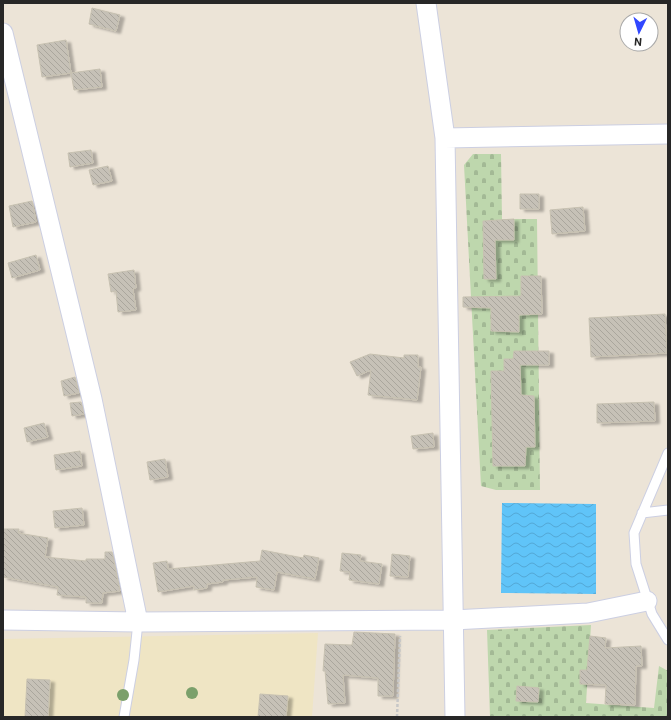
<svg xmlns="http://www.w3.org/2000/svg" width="671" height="720" viewBox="0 0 671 720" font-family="Roboto,sans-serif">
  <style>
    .education { fill: #efe5c4 }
    .cemetery { fill: url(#cemetery-stones) }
    .water { fill: url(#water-waves) }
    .building { fill: url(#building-back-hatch); stroke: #c7c1b1; filter: url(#shadow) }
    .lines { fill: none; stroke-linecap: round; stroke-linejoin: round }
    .service-casing { stroke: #cccfe2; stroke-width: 11 }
    .minor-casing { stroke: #cccfe2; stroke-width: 21 }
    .path { stroke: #c7c7c7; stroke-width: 2.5; stroke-dasharray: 3 2; stroke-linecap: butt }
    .service { stroke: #fff; stroke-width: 9 }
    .minor { stroke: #fff; stroke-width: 19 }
    .tree { fill: #7ba06b }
  </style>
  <defs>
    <pattern id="cemetery-stones" width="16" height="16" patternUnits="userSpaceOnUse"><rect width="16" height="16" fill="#bed7ad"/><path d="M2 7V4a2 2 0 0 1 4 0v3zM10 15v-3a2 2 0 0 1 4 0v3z" fill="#a3b995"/></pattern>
    <pattern id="water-waves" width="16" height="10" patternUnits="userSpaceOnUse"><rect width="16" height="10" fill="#60c4f8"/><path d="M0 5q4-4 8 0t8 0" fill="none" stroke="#53a8d5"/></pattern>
    <pattern id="building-back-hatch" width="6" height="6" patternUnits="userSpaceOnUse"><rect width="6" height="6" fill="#c6c1b7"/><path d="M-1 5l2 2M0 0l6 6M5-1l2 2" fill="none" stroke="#aaa69d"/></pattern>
    <filter id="shadow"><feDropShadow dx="4.5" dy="2.5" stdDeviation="1" flood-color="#0004"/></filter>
  </defs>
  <rect width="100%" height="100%" fill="#ece4d7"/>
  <!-- education -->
  <path class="education" d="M 318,633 L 312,717 L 3,717 L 3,639 Z"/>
  <!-- cemetery -->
  <path class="cemetery" d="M 473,154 L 501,154 L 502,219 L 537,219 L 540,490 L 496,490 L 481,486 L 464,165 Z
    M 591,625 L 586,703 L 654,708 L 659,666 L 668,671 L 668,717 L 490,717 L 487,630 Z"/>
  <!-- water -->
  <path class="water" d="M 502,503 L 596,504 L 596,594 L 501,593 Z"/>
  <!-- building -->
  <path class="building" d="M 92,8 L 120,15 L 116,31 L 89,24 Z
    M 66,40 L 71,73 L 42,77 L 37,45 Z
    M 100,69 L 102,87 L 74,90 L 71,73 Z
    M 91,150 L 93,163 L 70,167 L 68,153 Z
    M 108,166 L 112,181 L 93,185 L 89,170 Z
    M 520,194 L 539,194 L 539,209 L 520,209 Z
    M 32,201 L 36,222 L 13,227 L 9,206 Z
    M 583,207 L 585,231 L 552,234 L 550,210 Z
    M 514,219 L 514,240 L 495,240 L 496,279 L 484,279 L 483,221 Z
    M 36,255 L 40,270 L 12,278 L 8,263 Z
    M 134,270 L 136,288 L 133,289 L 136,310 L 118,312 L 116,291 L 111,292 L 108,274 Z
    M 521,276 L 541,276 L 542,314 L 519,315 L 519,332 L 491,331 L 491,308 L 463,307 L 463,297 L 521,296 Z
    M 665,314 L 667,353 L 591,357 L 589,318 Z
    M 514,351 L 549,351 L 549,365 L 520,365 L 521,395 L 534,396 L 535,447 L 526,447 L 525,466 L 493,466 L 491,371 L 504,371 L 504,359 L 513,359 Z
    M 370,354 L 404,358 L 404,355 L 418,355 L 418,367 L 421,367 L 417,400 L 368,395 L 371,370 L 357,376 L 350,362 Z
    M 75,377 L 79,393 L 64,396 L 61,381 Z
    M 81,402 L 84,414 L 72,416 L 70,403 Z
    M 654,402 L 655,421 L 597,423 L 597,404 Z
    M 44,423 L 48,437 L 27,442 L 24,428 Z
    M 433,433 L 434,447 L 413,449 L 411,436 Z
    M 80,451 L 82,466 L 56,470 L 54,455 Z
    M 165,459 L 168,477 L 150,480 L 147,462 Z
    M 82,508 L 84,525 L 55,528 L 53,511 Z
    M 3,529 L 19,529 L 18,533 L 48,538 L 45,557 L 86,561 L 86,559 L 105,559 L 105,552 L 112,552 L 120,591 L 103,593 L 102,603 L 86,603 L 86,597 L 57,595 L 58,587 L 3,577 Z
    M 262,550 L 303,558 L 304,555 L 319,558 L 315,579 L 277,572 L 274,590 L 256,587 L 257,577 L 223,580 L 223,582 L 207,584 L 207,588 L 194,590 L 194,586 L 158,592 L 153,563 L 167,561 L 168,569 L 260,561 Z
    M 342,553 L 361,555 L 360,561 L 382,564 L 379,584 L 349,580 L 350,572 L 340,571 Z
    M 392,554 L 410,556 L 408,577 L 390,576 Z
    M 354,632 L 395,634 L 393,696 L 378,696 L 378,678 L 343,675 L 345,703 L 328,704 L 325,671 L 323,671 L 325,644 L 352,645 Z
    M 590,636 L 606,638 L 605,648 L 641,646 L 642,666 L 636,666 L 635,705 L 605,704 L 606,685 L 580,684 L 580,670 L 587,670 Z
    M 27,679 L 50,680 L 48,717 L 25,717 Z
    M 517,686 L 539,688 L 538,702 L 516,701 Z
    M 260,694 L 288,696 L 286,717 L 258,717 Z"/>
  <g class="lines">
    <defs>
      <path id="service" d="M 668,453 L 634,533 L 636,564 L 652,614 L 668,640
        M 642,513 L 668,510
        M 124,717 L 134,660 L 138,622"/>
      <path id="minor" d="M 426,3 L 445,138
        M 3,33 L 92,399 L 138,622
        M 3,620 L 138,622 L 453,620 L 588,613 L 647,601
        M 455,717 L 445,138 L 668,134"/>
    </defs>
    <!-- service casing -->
    <use href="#service" class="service-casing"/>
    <!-- minor casing -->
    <use href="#minor" class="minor-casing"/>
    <!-- path -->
    <path class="path" d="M 397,717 L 400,636"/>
    <!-- service -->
    <use href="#service" class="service"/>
    <!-- minor -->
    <use href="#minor" class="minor"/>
  </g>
  <!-- trees -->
  <g class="tree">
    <circle cx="192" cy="693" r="6"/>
    <circle cx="123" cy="695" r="6"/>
  </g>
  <!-- border -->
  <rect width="671" height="720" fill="none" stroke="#272727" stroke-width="8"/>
  <!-- north arrow -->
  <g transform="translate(639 32) rotate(185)"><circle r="19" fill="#ffffff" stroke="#a9a9a9"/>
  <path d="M0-3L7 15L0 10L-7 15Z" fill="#3147ff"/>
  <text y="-6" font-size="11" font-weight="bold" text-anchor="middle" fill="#272727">N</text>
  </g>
</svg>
